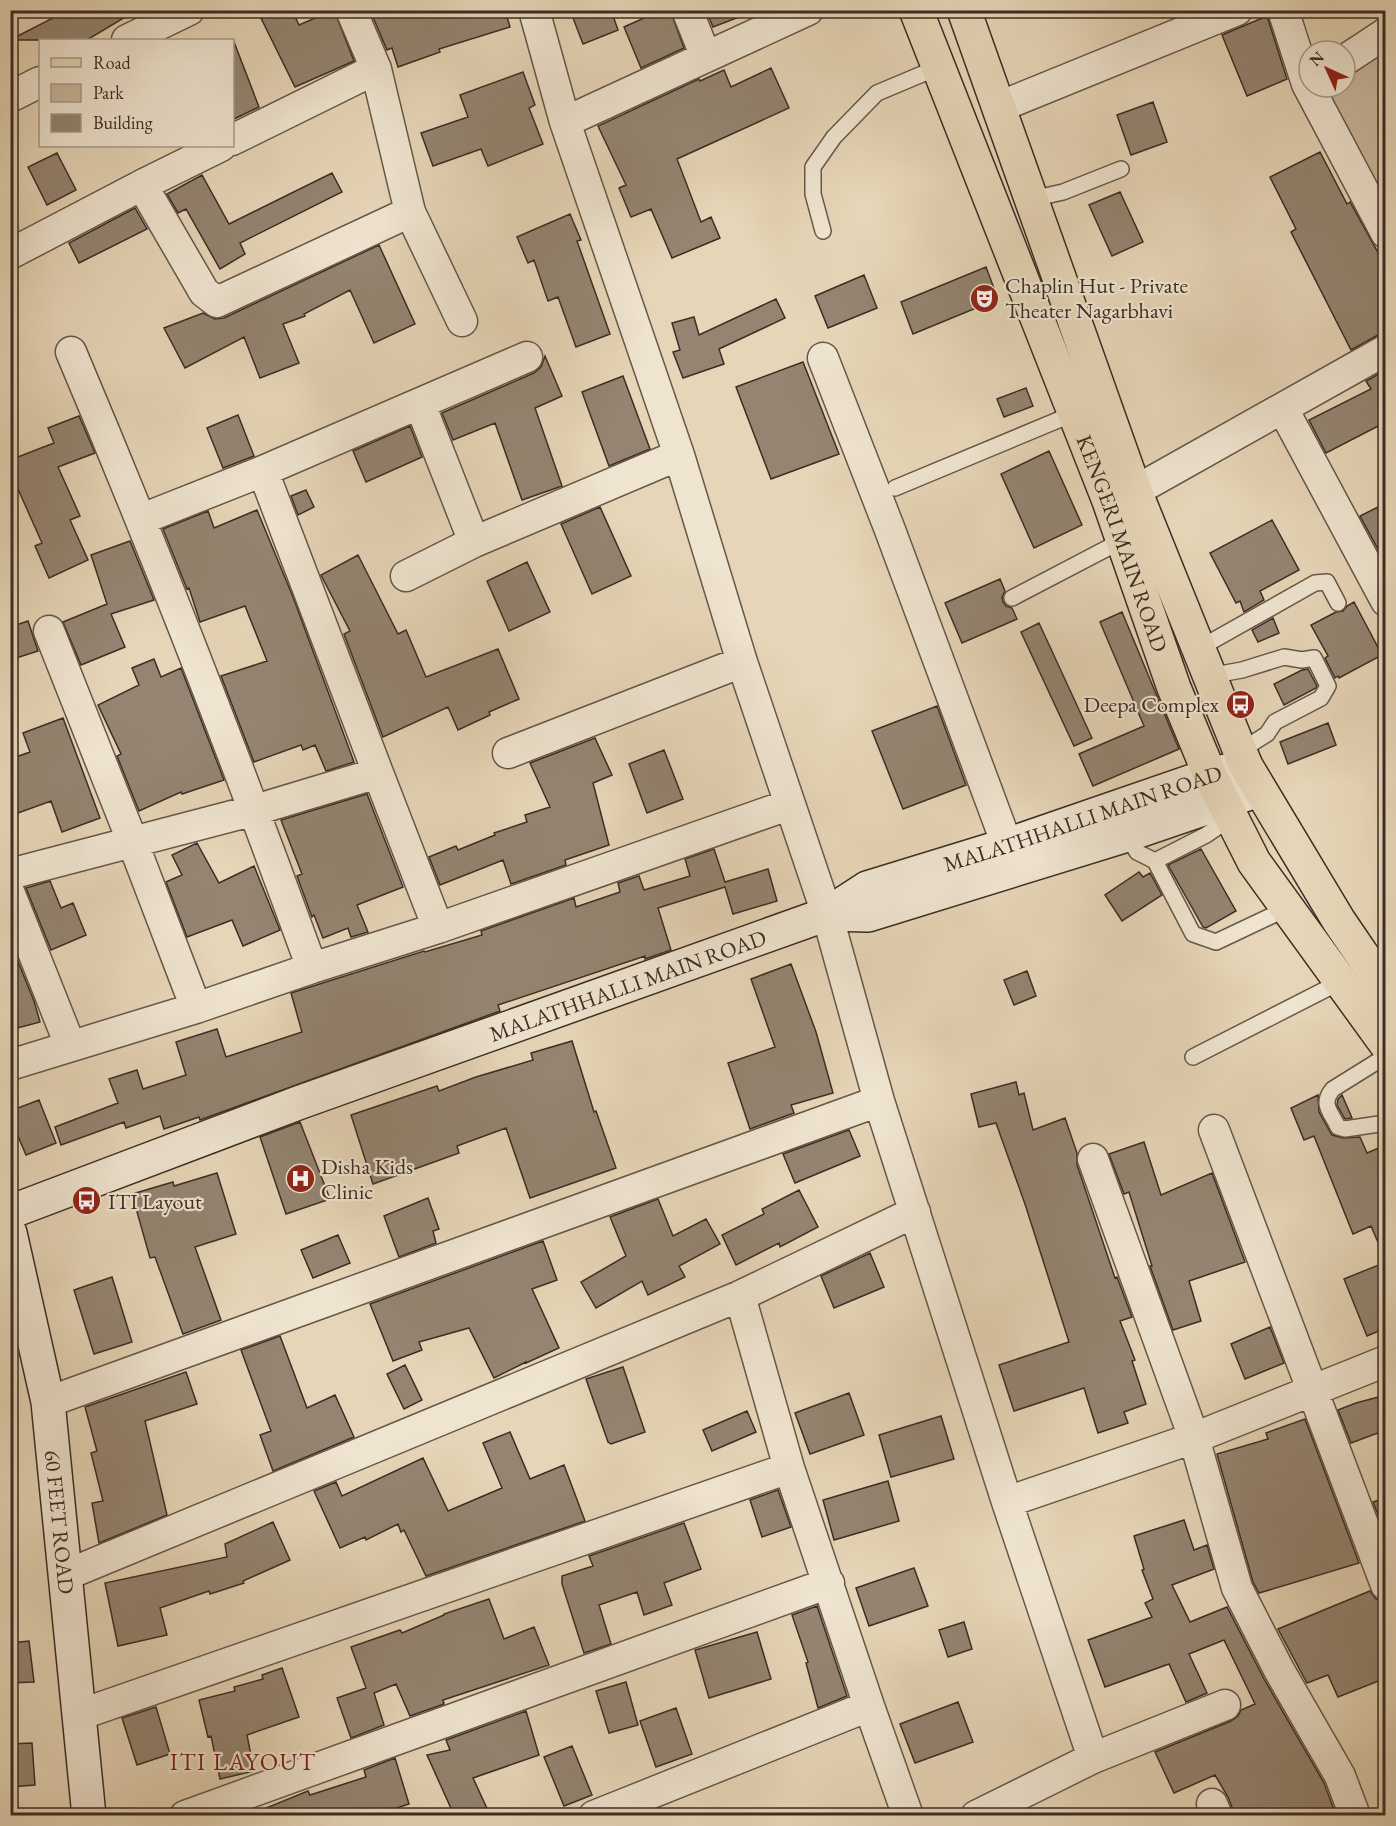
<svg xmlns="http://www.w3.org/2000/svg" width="1396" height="1826" viewBox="0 0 1396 1826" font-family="'EB Garamond',serif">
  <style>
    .green { fill: #c9b89e; stroke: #827262; stroke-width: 1.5 }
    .building { fill: #948471; stroke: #3b2d26; stroke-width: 1.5 }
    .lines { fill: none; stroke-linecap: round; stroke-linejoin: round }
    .lane-casing { stroke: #66574a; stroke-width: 18 }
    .street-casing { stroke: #66574a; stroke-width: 33 }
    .secondary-casing { stroke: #3b2d26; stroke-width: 36 }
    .primary-casing { stroke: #3b2d26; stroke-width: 36 }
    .lane { stroke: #efe4d0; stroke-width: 15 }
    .street { stroke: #efe4d0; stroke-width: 30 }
    .secondary { stroke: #efe4d0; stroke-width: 33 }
    .primary { stroke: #e6d5b7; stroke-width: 33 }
    .labels { text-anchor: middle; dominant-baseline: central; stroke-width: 4.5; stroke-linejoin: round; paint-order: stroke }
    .poi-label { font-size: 22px; fill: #3b2d26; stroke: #efe4d0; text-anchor: start }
    .street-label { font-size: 22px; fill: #3b2d26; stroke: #efe4d0 }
    .neighbourhood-label { font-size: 24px; letter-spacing: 1.5px; fill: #7a1f14; stroke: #efe4d0 }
  </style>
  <rect width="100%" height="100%" fill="#e6d5b7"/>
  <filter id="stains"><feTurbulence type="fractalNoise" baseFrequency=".00333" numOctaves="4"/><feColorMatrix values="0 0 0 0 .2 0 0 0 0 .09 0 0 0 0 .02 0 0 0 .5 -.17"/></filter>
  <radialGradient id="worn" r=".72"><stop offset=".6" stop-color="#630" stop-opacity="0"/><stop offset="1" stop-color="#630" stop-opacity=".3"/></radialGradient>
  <!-- green -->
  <path class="green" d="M 1385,49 L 1385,205 L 1325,88 L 1345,87 L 1345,75 Z"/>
  <!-- building -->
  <path class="building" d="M 52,10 L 137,10 L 87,40 L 10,40 L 55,17 Z
    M 257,10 L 292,10 L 299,25 L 334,10 L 354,61 L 295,87 Z
    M 370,10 L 505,10 L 510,27 L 439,49 L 440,52 L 398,67 L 392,48 L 387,50 Z
    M 570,10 L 611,10 L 618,30 L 583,44 Z
    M 662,10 L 670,10 L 684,48 L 641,68 L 624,27 Z
    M 706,10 L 751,10 L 752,12 L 713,27 Z
    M 1267,16 L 1287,79 L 1247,96 L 1222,35 Z
    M 234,42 L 259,107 L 232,120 L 232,43 Z
    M 771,68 L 789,108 L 677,159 L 701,222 L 711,217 L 720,238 L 672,258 L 651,209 L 631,217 L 619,188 L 626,185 L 598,126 L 699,79 L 700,81 L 724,70 L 731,87 Z
    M 523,72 L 535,105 L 529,108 L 543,144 L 488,166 L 481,149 L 433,166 L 421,133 L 468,117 L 460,95 Z
    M 1153,102 L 1167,142 L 1131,155 L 1117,115 Z
    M 1320,152 L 1347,204 L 1350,202 L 1386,267 L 1386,333 L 1378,335 L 1351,350 L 1291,232 L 1296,229 L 1270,177 Z
    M 57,153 L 76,190 L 47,205 L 28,167 Z
    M 332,173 L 342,192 L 240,243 L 245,254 L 220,269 L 186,209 L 178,213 L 167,194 L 202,175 L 229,224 Z
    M 1120,192 L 1143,242 L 1112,256 L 1089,205 Z
    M 135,208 L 147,229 L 79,263 L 69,243 Z
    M 570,214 L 581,240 L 577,241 L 610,334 L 576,347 L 558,297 L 548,301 L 534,260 L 528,263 L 517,237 Z
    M 379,245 L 415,324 L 374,343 L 350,290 L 304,314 L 305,316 L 283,324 L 299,363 L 260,378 L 244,337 L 185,368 L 164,328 L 203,313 L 215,319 L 224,318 Z
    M 986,267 L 998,299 L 913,334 L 901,302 Z
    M 864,275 L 877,308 L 828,328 L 815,296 Z
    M 776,299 L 785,318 L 719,349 L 724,364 L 683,378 L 673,352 L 680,350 L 672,323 L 694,317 L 699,335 Z
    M 545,356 L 562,396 L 535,408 L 562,486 L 522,500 L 495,423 L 453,440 L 442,413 L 534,373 L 541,367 Z
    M 803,362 L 839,454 L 771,479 L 736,387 Z
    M 1386,370 L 1386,422 L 1326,453 L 1309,420 L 1371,389 L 1366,381 Z
    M 623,376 L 650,449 L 609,466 L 582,392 Z
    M 1026,388 L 1033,406 L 1004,417 L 997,399 Z
    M 238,415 L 254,456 L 223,468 L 207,428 Z
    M 79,416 L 95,453 L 58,467 L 80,516 L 70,520 L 88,560 L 49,578 L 35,546 L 42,543 L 10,471 L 10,460 L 54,443 L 48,428 Z
    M 410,426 L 422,457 L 366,482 L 353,451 Z
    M 1049,451 L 1082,525 L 1034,548 L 1001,474 Z
    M 306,490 L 314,507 L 298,515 L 291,496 Z
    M 1386,503 L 1386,564 L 1360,516 Z
    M 600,507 L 631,576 L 592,594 L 561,524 Z
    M 257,510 L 293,597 L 354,762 L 326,771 L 315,745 L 303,750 L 301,745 L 254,762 L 221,676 L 267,661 L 245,606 L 200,622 L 189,588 L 187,589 L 163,529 L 208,511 L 214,528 Z
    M 1272,520 L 1299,570 L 1260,591 L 1264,600 L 1244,612 L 1240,601 L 1236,603 L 1210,553 Z
    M 130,541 L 154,600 L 111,614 L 125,647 L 81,665 L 63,622 L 107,604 L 91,555 Z
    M 358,555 L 398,634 L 406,630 L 426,677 L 498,649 L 519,699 L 489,712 L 490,715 L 458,730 L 448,707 L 383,737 L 344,634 L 350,631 L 321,575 Z
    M 527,562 L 550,612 L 509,631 L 487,581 Z
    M 1000,579 L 1005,591 L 1002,597 L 1003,602 L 1006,606 L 1012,608 L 1017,619 L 962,643 L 945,603 Z
    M 1354,602 L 1382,655 L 1339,678 L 1338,676 L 1335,678 L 1325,658 L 1328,656 L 1311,625 L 1336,612 L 1343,611 L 1347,606 Z
    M 1122,612 L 1179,749 L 1093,786 L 1079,754 L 1144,726 L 1100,622 Z
    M 1273,618 L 1279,633 L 1258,642 L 1252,630 Z
    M 28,621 L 38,651 L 10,660 L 10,627 Z
    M 1039,623 L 1092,738 L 1074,746 L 1021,632 Z
    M 154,659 L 161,677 L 181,668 L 224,780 L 182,794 L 181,792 L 139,811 L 117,756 L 121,754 L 98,705 L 139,685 L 132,668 Z
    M 1308,669 L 1317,686 L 1316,688 L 1284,705 L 1274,684 L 1302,670 Z
    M 937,706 L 966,785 L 903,809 L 872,731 Z
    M 63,718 L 100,818 L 62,832 L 51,801 L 10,816 L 10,759 L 30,752 L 23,733 Z
    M 1328,723 L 1336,745 L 1288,764 L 1280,742 Z
    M 595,738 L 612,775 L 593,783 L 609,845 L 565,860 L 566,865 L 511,884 L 503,860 L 440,885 L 429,857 L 456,846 L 458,850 L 495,835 L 494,833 L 527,822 L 525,815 L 550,807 L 530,763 Z
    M 664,750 L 683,799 L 647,813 L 629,764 Z
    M 367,794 L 403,887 L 357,905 L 368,932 L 351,937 L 348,928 L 323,938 L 314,915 L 312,917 L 297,876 L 302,874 L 281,820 Z
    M 197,843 L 219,883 L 254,866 L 280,930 L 243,946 L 232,920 L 187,937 L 166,882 L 182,875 L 172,855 Z
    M 714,849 L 725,882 L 768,869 L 777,901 L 733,914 L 725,887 L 658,908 L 671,950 L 645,959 L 645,956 L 498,1005 L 500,1011 L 200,1120 L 199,1117 L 164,1129 L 160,1116 L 126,1128 L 124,1122 L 61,1145 L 55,1127 L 118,1103 L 109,1079 L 137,1070 L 143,1089 L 186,1075 L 176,1042 L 217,1029 L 226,1057 L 302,1032 L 291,993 L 424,951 L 425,952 L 482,935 L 481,931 L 574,898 L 576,907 L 620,892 L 618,883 L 639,876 L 644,890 L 690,876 L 685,859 Z
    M 1201,849 L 1236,911 L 1206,928 L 1203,927 L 1168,865 Z
    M 1139,872 L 1143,877 L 1150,873 L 1162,895 L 1122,921 L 1105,895 Z
    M 50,881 L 61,908 L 73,903 L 86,935 L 51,950 L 26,888 Z
    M 10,942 L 34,1001 L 40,1022 L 10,1030 Z
    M 791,964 L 816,1032 L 833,1093 L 791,1105 L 794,1113 L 750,1129 L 728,1063 L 775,1047 L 751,979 Z
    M 1027,971 L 1036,996 L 1014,1005 L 1004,980 Z
    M 572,1041 L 594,1112 L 596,1111 L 616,1168 L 530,1198 L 506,1128 L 457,1146 L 459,1153 L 373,1184 L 351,1115 L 437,1086 L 439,1091 L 476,1077 L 533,1060 L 531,1053 Z
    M 1016,1082 L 1019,1095 L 1024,1093 L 1033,1130 L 1065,1118 L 1077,1153 L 1077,1165 L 1115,1278 L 1117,1277 L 1132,1317 L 1120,1321 L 1135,1360 L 1132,1361 L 1146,1404 L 1124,1412 L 1128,1423 L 1098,1433 L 1084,1388 L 1014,1411 L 999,1365 L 1069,1342 L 1025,1204 L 996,1123 L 979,1127 L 971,1094 Z
    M 1318,1095 L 1319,1112 L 1332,1135 L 1343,1138 L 1360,1137 L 1367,1153 L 1386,1145 L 1386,1261 L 1371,1226 L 1353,1234 L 1314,1136 L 1304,1140 L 1291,1108 Z
    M 1342,1095 L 1352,1118 L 1345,1119 L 1337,1105 L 1338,1099 Z
    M 39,1100 L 56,1143 L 26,1155 L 10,1117 L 10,1111 Z
    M 300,1122 L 330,1199 L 286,1214 L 260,1137 Z
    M 849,1130 L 860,1156 L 795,1183 L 783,1154 Z
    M 1144,1142 L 1161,1195 L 1212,1173 L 1245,1262 L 1189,1281 L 1201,1321 L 1173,1330 L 1150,1266 L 1152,1266 L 1129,1192 L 1124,1194 L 1109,1154 Z
    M 217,1173 L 236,1234 L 195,1247 L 221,1320 L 183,1334 L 155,1257 L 150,1258 L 132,1194 L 173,1182 L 174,1186 Z
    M 799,1190 L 818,1227 L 780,1247 L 779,1243 L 736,1265 L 722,1235 L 764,1214 L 762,1209 Z
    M 428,1198 L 439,1229 L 433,1231 L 436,1243 L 399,1257 L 384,1216 Z
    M 658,1199 L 673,1236 L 706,1219 L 720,1244 L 679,1266 L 685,1277 L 648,1295 L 642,1281 L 596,1308 L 581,1282 L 626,1256 L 610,1217 Z
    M 338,1235 L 350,1263 L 313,1278 L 301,1250 Z
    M 543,1241 L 557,1280 L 532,1289 L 559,1348 L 526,1363 L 526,1362 L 494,1378 L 469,1328 L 419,1342 L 422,1350 L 393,1361 L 370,1304 Z
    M 870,1253 L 884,1287 L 834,1308 L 821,1276 Z
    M 1386,1262 L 1386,1328 L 1367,1336 L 1344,1279 Z
    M 112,1277 L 132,1342 L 94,1354 L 74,1290 Z
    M 1270,1327 L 1284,1363 L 1245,1379 L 1231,1344 Z
    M 280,1336 L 307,1408 L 335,1395 L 354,1437 L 273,1471 L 260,1435 L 271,1431 L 241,1350 Z
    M 405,1365 L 422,1400 L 404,1409 L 387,1374 Z
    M 623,1367 L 645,1432 L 611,1444 L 608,1442 L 586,1379 Z
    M 186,1372 L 197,1404 L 145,1421 L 167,1515 L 99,1543 L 92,1503 L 103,1501 L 91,1453 L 97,1451 L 85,1407 Z
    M 849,1393 L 864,1435 L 810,1454 L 795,1413 Z
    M 1386,1395 L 1386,1430 L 1351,1443 L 1338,1410 L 1356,1403 Z
    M 747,1411 L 756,1432 L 712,1451 L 703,1430 Z
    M 941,1416 L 954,1459 L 891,1477 L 879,1435 Z
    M 1305,1419 L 1359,1563 L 1259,1593 L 1253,1582 L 1217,1454 L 1268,1439 L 1266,1433 Z
    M 510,1432 L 530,1479 L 564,1465 L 585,1521 L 426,1576 L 404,1530 L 401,1532 L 398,1524 L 366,1540 L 365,1537 L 340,1548 L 314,1491 L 336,1482 L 342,1496 L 423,1458 L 448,1511 L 502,1488 L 483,1443 Z
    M 888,1481 L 899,1521 L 834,1540 L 823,1500 Z
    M 778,1490 L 791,1527 L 762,1537 L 750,1500 Z
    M 1386,1498 L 1386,1535 L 1373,1502 Z
    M 1184,1520 L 1194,1550 L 1207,1545 L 1214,1569 L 1172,1585 L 1190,1622 L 1227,1607 L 1264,1679 L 1324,1783 L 1336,1815 L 1235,1815 L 1228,1797 L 1215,1775 L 1174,1793 L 1155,1752 L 1231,1721 L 1238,1716 L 1241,1710 L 1255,1704 L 1224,1640 L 1189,1654 L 1207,1693 L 1186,1702 L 1169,1664 L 1105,1687 L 1088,1640 L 1152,1617 L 1145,1603 L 1153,1599 L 1142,1570 L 1144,1569 L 1134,1536 Z
    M 273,1522 L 290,1560 L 243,1581 L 244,1583 L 210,1594 L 209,1591 L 160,1608 L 167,1635 L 118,1646 L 105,1583 L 227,1557 L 225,1544 Z
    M 684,1523 L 701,1569 L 664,1583 L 672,1605 L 644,1615 L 637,1592 L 599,1605 L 611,1644 L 584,1653 L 562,1584 L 562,1576 L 593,1566 L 589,1556 Z
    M 914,1568 L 928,1606 L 869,1626 L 856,1588 Z
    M 1370,1591 L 1376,1599 L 1386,1602 L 1386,1678 L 1338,1697 L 1328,1675 L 1307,1683 L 1278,1629 Z
    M 489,1599 L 504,1639 L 534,1627 L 549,1665 L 443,1700 L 444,1704 L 410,1716 L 396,1684 L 374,1693 L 384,1725 L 351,1738 L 337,1698 L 366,1688 L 351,1647 L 400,1630 L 402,1633 L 444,1615 L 444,1614 Z
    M 817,1606 L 847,1696 L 818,1708 L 806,1663 L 808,1662 L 792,1615 Z
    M 964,1622 L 972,1649 L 948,1657 L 939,1630 Z
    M 757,1632 L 771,1679 L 709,1698 L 695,1650 Z
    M 29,1641 L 34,1682 L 10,1683 L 10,1643 Z
    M 282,1668 L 299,1717 L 247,1735 L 254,1771 L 220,1779 L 211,1736 L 208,1737 L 199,1700 L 235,1691 L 234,1687 L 263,1679 L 262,1675 Z
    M 626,1682 L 638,1725 L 609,1733 L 596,1691 Z
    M 958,1702 L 973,1742 L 915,1763 L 900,1724 Z
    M 156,1707 L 170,1754 L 137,1765 L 122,1718 Z
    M 676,1708 L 692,1754 L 656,1767 L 640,1721 Z
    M 526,1711 L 539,1755 L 473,1778 L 490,1815 L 454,1815 L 427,1755 L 450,1750 L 446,1740 Z
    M 32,1743 L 35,1785 L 10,1787 L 10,1744 Z
    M 572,1746 L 592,1795 L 564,1806 L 544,1757 Z
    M 395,1758 L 409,1804 L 375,1815 L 249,1815 L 308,1791 L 310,1795 L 366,1777 L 364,1770 Z"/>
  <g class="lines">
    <defs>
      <path id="lane" d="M 1032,199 L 1063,192 L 1121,169
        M 823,231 L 813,194 L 813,167 L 834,137 L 877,93 L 939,67
        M 895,488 L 1075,413
        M 1012,598 L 1123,540
        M 1198,649 L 1315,583 L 1327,582 L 1338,603
        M 1209,676 L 1242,670 L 1284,657 L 1302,660 L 1314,658 L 1328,686 L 1321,698 L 1275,722 L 1267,734 L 1240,751
        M 1127,835 L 1137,852 L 1155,861 L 1193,934 L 1216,942 L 1288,908
        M 1155,861 L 1206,835 L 1232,817
        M 1386,1056 L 1333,1089 C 1320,1104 1331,1112 1338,1127 L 1345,1129 L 1386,1123
        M 1193,1057 L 1340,982"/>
      <path id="street" d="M 351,10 L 376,69 L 410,212
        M 534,10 L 565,122 L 679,455 L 742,662 L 827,914 L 879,1101 L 1007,1502 L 1093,1758 L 976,1816
        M 687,10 L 706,57
        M 1283,10 L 1307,84
        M 127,40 L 189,10
        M 1345,60 L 1386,33
        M 1309,83 L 1307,84 L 1386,233
        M 10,97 L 40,82
        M 999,107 L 1237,10
        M 565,122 L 808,10
        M 232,140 L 376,69
        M 142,185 L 204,292 L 217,302 L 410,212 L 462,321
        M 10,254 L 142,185 L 221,146
        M 71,352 C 157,555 237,761 312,968
        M 823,358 L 890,530 L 1016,869
        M 420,404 L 474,542
        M 1283,409 L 1386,601
        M 263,471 L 527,357
        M 1135,491 L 1386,350
        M 142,519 L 263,471 L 378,773
        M 406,576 L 474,542 L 679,455
        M 49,631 L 133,843 L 196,1008
        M 508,753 L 742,662
        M 10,874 L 255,810 L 378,773 L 438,928
        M 10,894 L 70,1045
        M 10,1065 L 196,1008 L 312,968 L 438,928 L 788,805
        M 1214,1130 L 1386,1585
        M 1093,1159 L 1194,1438 L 1237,1588 L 1279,1670 L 1340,1776 L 1355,1816
        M 740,1296 L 789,1468 L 869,1706 L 908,1816
        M 48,1402 L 879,1101
        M 1007,1502 L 1194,1438 L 1386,1361
        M 66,1575 L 740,1296 L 915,1212
        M 79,1715 L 789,1468
        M 1093,1758 L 1225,1705
        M 1212,1804 L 1217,1816
        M 185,1816 L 829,1583
        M 594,1816 L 869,1706"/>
      <g id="secondary">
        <path d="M 827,914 L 868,915 L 1127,835 L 1259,790"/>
        <path id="s1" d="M 10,1212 L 298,1103 L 827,914 L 867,888 L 1007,845 L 1210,775 L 1246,766"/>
        <path id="s2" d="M 10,1233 L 48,1402 L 89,1816"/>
      </g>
      <g id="primary">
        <path id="s3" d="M 916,10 L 1109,501 L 1174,688 L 1210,775 L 1254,862 L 1386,1044"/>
        <path d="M 964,10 L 1135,491 L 1246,766 L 1339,921 L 1386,990"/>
      </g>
    </defs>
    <!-- lane casing -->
    <use href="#lane" class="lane-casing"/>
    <!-- street casing -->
    <use href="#street" class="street-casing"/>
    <!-- secondary casing -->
    <use href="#secondary" class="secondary-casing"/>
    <!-- primary casing -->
    <use href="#primary" class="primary-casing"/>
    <!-- lane -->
    <use href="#lane" class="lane"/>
    <!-- street -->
    <use href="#street" class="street"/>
    <!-- secondary -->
    <use href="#secondary" class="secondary"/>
    <!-- primary -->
    <use href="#primary" class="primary"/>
  </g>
  <!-- icons -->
  <defs>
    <symbol id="theatre-disc" viewBox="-11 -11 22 22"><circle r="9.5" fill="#8f2418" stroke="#efe4d0"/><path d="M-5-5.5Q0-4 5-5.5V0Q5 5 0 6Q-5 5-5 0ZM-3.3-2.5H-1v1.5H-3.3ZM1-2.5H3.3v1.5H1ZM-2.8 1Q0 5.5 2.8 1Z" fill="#fff"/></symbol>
    <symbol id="bus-disc" viewBox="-11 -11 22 22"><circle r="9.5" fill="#8f2418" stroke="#efe4d0"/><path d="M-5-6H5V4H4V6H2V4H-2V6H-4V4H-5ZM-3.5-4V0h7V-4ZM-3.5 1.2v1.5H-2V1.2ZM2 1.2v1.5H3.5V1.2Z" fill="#fff"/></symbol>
    <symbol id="hospital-disc" viewBox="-11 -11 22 22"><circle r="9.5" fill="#8f2418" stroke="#efe4d0"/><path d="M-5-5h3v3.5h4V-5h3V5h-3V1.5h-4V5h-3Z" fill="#fff"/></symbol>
  </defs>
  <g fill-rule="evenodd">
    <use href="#theatre-disc" x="968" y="282" width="33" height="33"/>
    <use href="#bus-disc" x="1224" y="688" width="33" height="33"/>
    <use href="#hospital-disc" x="284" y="1162" width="33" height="33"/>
    <use href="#bus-disc" x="70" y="1184" width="33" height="33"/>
  </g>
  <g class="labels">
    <!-- poi labels -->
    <g class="poi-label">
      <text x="1005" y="285">Chaplin Hut - Private<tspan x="1005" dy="25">Theater Nagarbhavi</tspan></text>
      <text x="1219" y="704" text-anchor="end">Deepa Complex</text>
      <text x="321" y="1166">Disha Kids<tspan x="321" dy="25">Clinic</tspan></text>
      <text x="108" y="1201">ITI Layout</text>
    </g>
    <!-- street labels -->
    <g class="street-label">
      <text stroke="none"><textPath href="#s3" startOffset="572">KENGERI MAIN ROAD</textPath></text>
      <text stroke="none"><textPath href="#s1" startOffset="1144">MALATHHALLI MAIN ROAD</textPath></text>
      <text stroke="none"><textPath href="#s1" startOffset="658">MALATHHALLI MAIN ROAD</textPath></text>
      <text stroke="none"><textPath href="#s2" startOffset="294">60 FEET ROAD</textPath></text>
    </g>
    <!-- neighbourhood labels -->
    <g class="neighbourhood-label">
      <text x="243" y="1761">ITI LAYOUT</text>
    </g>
  </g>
  <!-- margin -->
  <rect width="1396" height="1826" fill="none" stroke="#e6d5b7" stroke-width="36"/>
  <rect x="12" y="12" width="1372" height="1802" fill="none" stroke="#3b2d26" stroke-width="3"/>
  <rect x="18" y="18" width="1360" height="1790" fill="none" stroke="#3b2d26" stroke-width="1.5"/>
  <!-- legend -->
  <rect x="39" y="39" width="195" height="108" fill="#efe4d0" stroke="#a79b8c" stroke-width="1.5"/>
  <rect x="51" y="58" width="30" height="9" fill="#e6d5b7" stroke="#a79b8c" stroke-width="1.5"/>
  <text x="93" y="69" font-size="18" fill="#3b2d26">Road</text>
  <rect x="51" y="84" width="30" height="18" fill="#c9b89e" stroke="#a79b8c" stroke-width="1.5"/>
  <text x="93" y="99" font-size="18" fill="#3b2d26">Park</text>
  <rect x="51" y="114" width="30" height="18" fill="#948471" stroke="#a79b8c" stroke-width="1.5"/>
  <text x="93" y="129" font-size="18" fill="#3b2d26">Building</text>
  <!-- north arrow -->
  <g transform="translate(1327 69) rotate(315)"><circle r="28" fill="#efe4d0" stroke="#a79b8c" stroke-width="1.5"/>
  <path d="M0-4.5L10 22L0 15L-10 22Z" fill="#8f2418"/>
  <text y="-9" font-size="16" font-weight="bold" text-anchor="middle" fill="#3b2d26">N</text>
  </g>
  <rect width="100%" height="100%" filter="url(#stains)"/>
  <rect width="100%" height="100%" fill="url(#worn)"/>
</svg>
